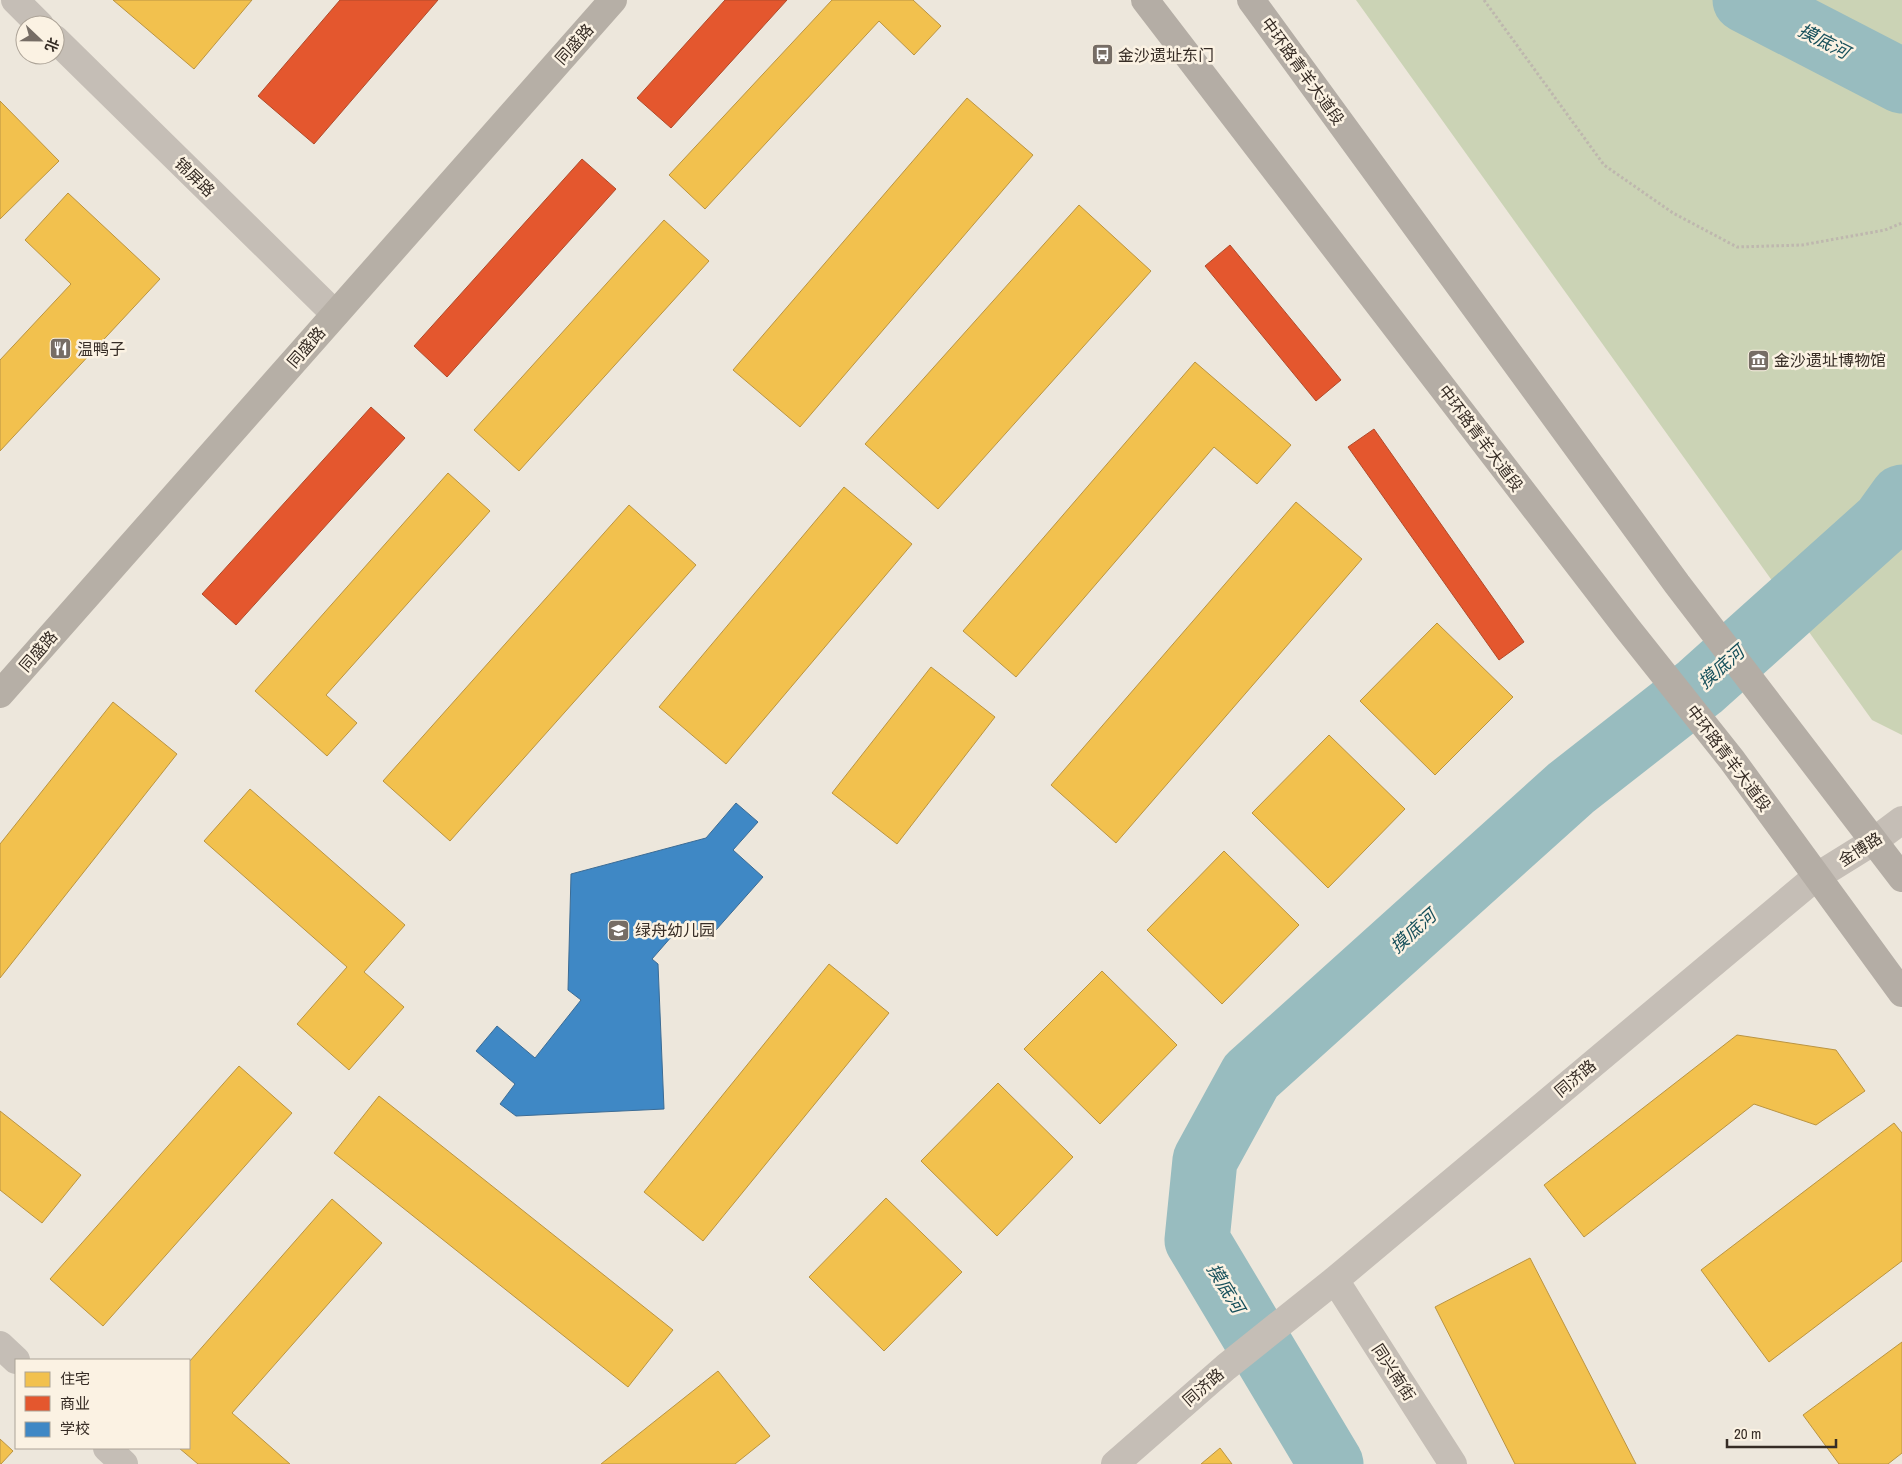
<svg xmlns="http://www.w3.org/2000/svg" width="1902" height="1464" viewBox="0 0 1902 1464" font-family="'Archivo Narrow','Noto Sans SC',sans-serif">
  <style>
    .green { fill: #cbd3b5 }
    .homes { fill: #f2c14e; stroke: #ba9442 }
    .shops { fill: #e4572e; stroke: #b04a2b }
    .schools { fill: #3f88c5; stroke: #3c6c95 }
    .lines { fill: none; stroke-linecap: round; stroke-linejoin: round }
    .river { stroke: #98bcbf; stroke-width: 65 }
    .path { stroke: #beb7ae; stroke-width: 3; stroke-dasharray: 2.5 2.5; stroke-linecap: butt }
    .street { stroke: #c5beb6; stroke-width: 28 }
    .secondary { stroke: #b6afa6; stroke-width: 28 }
    .primary { stroke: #b4ada5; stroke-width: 28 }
    .labels { text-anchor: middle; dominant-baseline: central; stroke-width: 5; stroke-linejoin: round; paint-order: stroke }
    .street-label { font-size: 16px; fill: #362c25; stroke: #fbf2e3 }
    .poi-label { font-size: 16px; fill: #362c25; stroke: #fbf2e3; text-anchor: start }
    .water-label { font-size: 18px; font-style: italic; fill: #17505b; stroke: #fbf2e3 }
  </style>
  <rect width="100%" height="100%" fill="#ede7dc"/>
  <!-- green -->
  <path class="green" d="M 1356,0 L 1902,0 L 1902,735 L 1872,720 Z"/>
  <!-- homes -->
  <path class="homes" d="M 113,0 L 252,0 L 194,69 Z
    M 832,0 L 913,0 L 941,26 L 914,55 L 879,21 L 705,209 L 669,175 Z
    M 967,98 L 1033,155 L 800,427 L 733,370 Z
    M 0,101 L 59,161 L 0,219 Z
    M 68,193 L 160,279 L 0,451 L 0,360 L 71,284 L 25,240 Z
    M 1079,205 L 1151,271 L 938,509 L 865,444 Z
    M 664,220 L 709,261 L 519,471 L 474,430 Z
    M 1195,362 L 1291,445 L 1257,484 L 1214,447 L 1016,677 L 963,631 Z
    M 448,473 L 490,511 L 326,695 L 357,723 L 327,756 L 255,691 Z
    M 844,487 L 912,544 L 726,764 L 659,707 Z
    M 1296,502 L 1362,559 L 1116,843 L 1051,785 Z
    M 629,505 L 696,565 L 450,841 L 383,781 Z
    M 1437,623 L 1513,697 L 1435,775 L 1360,701 Z
    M 931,667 L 995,717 L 897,844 L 832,793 Z
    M 113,702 L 177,754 L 0,978 L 0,844 Z
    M 1329,735 L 1405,809 L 1328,888 L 1252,813 Z
    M 250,789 L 405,925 L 364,972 L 404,1007 L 349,1070 L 297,1024 L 347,967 L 204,841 Z
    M 1224,851 L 1299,925 L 1222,1004 L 1147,930 Z
    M 829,964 L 889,1013 L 703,1241 L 644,1192 Z
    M 1102,971 L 1177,1045 L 1100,1124 L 1024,1049 Z
    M 1737,1035 L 1836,1050 L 1865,1091 L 1816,1125 L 1754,1104 L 1584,1237 L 1544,1185 Z
    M 239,1066 L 292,1113 L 103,1326 L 50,1279 Z
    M 998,1083 L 1073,1157 L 997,1236 L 921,1161 Z
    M 379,1096 L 673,1330 L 628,1387 L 334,1153 Z
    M 0,1111 L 81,1175 L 42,1223 L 0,1190 Z
    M 1894,1123 L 1902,1133 L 1902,1261 L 1769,1362 L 1701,1270 Z
    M 886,1198 L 962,1272 L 884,1351 L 809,1277 Z
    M 332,1199 L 382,1243 L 232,1413 L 290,1464 L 198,1464 L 179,1448 L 189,1448 L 189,1362 Z
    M 1530,1258 L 1636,1464 L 1515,1464 L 1435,1307 Z
    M 1902,1342 L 1902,1453 L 1888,1464 L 1839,1464 L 1803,1415 Z
    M 718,1371 L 770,1436 L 735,1464 L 601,1464 Z
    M 0,1439 L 13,1451 L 1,1464 L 0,1464 Z
    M 1220,1448 L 1232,1464 L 1201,1464 Z"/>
  <!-- shops -->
  <path class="shops" d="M 340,0 L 438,0 L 314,144 L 258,96 Z
    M 725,0 L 787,0 L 671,128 L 637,98 Z
    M 582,159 L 616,189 L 447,377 L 414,346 Z
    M 1230,245 L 1341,380 L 1316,401 L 1205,266 Z
    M 371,407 L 405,438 L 236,625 L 202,594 Z
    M 1374,429 L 1524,642 L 1499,660 L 1348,447 Z"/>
  <!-- schools -->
  <path class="schools" d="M 736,803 L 758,822 L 733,850 L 763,877 L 708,939 L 686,920 L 652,959 L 658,964 L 664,1109 L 516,1116 L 500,1104 L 515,1084 L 476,1051 L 497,1026 L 535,1058 L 581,1000 L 568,990 L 571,874 L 706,838 Z"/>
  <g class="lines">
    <!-- river -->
    <path class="river" d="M 1745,0 L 1902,81
      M 1331,1464 L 1197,1240 L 1205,1160 L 1251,1076 L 1571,788 L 1700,687 L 1884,522 L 1902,497"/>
    <!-- path -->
    <path class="path" d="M 1484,0 L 1604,165 L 1673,213 L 1737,247 L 1802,245 L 1885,230 L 1902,223"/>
    <!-- street -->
    <path class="street" d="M 15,0 L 40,25
      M 55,39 L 335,314
      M 1335,1280 L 1453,1464
      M 0,1345 L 16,1360
      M 107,1448 L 124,1464
      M 1115,1464 L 1226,1367 L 1335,1280 L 1816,877 L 1874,841 L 1902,820"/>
    <!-- secondary -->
    <path class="secondary" d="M 0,694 L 613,0"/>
    <!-- primary -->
    <path class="primary" d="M 1145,0 L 1627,628 L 1732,760 L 1902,993
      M 1251,0 L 1677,584 L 1902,878"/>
  </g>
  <!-- icons -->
  <defs>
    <symbol id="bus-square" viewBox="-11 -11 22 22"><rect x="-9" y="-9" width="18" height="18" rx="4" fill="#766d65" stroke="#fbf2e3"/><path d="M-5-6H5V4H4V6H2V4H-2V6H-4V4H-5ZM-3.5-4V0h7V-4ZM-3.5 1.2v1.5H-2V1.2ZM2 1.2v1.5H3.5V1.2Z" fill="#fff"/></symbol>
    <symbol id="restaurant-square" viewBox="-11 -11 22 22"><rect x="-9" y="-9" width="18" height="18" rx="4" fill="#766d65" stroke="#fbf2e3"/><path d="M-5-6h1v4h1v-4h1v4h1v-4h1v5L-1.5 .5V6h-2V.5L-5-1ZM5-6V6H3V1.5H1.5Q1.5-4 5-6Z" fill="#fff"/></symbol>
    <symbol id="museum-square" viewBox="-11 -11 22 22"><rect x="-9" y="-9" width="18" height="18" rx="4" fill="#766d65" stroke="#fbf2e3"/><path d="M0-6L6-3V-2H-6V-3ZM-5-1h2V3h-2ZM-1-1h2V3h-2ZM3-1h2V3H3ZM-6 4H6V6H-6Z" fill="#fff"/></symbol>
    <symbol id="school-square" viewBox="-11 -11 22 22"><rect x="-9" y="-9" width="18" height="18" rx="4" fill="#766d65" stroke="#fbf2e3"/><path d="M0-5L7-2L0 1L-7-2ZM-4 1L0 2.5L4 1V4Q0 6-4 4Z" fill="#fff"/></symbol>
  </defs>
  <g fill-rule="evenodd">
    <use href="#bus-square" x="1090" y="42" width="25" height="25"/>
    <use href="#restaurant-square" x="48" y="336" width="25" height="25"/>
    <use href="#museum-square" x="1746" y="348" width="25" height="25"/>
    <use href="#school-square" x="606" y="918" width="25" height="25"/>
  </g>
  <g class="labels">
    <!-- street labels -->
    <g class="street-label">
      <text transform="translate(574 44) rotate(-48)">同盛路</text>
      <text transform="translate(1303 71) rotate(54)">中环路青羊大道段</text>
      <text transform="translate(195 177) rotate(44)">锦屏路</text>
      <text transform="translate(306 347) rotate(-49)">同盛路</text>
      <text transform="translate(1481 438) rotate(53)">中环路青羊大道段</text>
      <text transform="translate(38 651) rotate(-49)">同盛路</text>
      <text transform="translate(1729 758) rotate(53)">中环路青羊大道段</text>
      <text transform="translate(1860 849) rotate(-33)">金博路</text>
      <text transform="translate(1575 1078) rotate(-40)">同济路</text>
      <text transform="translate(1394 1372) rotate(57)">同兴南街</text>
      <text transform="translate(1203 1387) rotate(-41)">同济路</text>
    </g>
    <!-- poi labels -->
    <g class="poi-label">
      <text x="1118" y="55">金沙遗址东门</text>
      <text x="77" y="349">温鸭子</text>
      <text x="1774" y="360">金沙遗址博物馆</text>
      <text x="635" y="930">绿舟幼儿园</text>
    </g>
    <!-- water labels -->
    <g class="water-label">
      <text transform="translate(1824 41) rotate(27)">摸底河</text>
      <text transform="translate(1721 667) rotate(-41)">摸底河</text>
      <text transform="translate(1413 931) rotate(-42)">摸底河</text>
      <text transform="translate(1226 1288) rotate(59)">摸底河</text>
    </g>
  </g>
  <!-- legend -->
  <rect x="15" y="1359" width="175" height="90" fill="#fbf2e3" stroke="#aca397"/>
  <rect x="25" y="1372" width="25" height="15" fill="#f2c14e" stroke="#aca397"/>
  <text x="60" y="1384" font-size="15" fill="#362c25">住宅</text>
  <rect x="25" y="1396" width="25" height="15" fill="#e4572e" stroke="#aca397"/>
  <text x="60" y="1409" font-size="15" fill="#362c25">商业</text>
  <rect x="25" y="1422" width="25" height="15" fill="#3f88c5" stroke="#aca397"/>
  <text x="60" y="1434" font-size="15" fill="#362c25">学校</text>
  <!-- north arrow -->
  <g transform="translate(40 40) rotate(112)"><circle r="24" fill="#fbf2e3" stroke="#aca397"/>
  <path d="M0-4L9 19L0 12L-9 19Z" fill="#766d65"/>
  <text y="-8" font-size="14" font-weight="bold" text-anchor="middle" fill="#362c25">北</text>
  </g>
  <!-- scale -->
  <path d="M1727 1439v8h109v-8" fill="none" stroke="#362c25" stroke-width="2.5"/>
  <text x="1734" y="1439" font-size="15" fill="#362c25" stroke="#fbf2e3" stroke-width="4" paint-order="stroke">20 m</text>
</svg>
